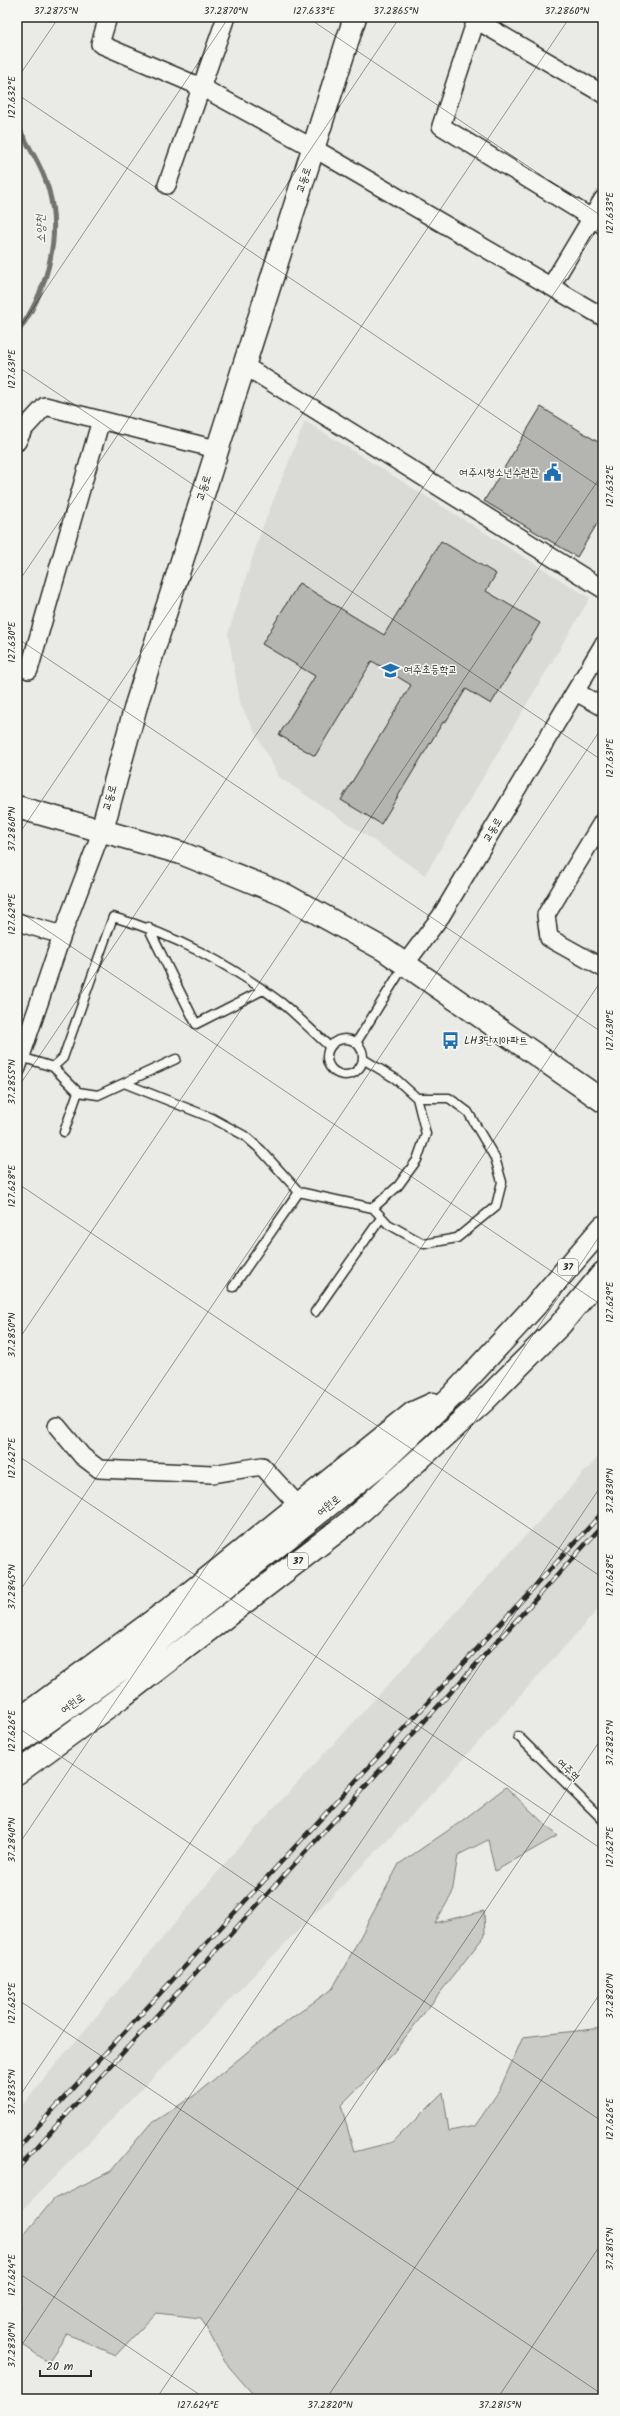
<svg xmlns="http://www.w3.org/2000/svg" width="620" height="2416" viewBox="0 0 620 2416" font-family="Kalam,'Poor Story',sans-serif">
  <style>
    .built { fill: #dadad6 }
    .green { fill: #cacac7; stroke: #7a7a79 }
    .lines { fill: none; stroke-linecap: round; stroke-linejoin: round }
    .stream { stroke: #727270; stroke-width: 5 }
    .building { fill: #b4b4b1; stroke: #2b2b2b }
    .lane-casing { stroke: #2b2b2b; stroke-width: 11 }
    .street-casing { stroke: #2b2b2b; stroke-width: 20 }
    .secondary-casing { stroke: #2b2b2b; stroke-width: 25 }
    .highway-casing { stroke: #2b2b2b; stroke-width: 25 }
    .lane { stroke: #f6f6f2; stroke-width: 8 }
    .street { stroke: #f6f6f2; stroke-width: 17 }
    .secondary { stroke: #f6f6f2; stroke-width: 22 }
    .highway { stroke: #f6f6f2; stroke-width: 22 }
    .rail-casing { stroke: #2b2b2b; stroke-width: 4.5 }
    .rail { stroke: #f6f6f2; stroke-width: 3; stroke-dasharray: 9; stroke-linecap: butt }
    .ticks { fill: none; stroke: #2b2b2b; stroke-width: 1; stroke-opacity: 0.45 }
    .labels { text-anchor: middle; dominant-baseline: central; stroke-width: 3; stroke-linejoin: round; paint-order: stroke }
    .shield { fill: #f6f6f2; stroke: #686867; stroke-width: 1 }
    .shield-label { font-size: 10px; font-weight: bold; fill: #2b2b2b }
    .street-label { font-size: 11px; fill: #2b2b2b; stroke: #f6f6f2 }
    .poi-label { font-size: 11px; fill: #2b2b2b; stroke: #f6f6f2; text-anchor: start }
    .water-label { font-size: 12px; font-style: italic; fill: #545453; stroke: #f6f6f2 }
    .neatline { fill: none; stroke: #2b2b2b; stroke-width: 1.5 }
    .ticks-label { font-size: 10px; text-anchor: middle; fill: #2b2b2b }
  </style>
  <rect width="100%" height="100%" fill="#eaeae6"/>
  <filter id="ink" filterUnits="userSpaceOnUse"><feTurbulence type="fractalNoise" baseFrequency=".025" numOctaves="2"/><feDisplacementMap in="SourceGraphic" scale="8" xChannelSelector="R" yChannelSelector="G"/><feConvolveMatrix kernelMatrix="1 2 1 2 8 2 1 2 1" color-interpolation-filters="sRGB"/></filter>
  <g filter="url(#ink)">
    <!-- built -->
    <path class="built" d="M 305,421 L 590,598 L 425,875 L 279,777 L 241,706 L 228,634 L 260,534 Z
      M 603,1452 L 603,1604 L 416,1811 L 17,2215 L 17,2111 L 242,1843 Z"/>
    <!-- green -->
    <path class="green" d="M 506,1787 L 557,1836 L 495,1871 L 488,1840 L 458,1855 L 452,1894 L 435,1923 L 484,1911 L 485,1935 L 393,2053 L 341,2105 L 354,2152 L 393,2142 L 443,2092 L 449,2131 L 475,2126 L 499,2091 L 523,2037 L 603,2028 L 603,2399 L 257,2399 L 225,2362 L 201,2318 L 156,2313 L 116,2355 L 67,2334 L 48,2362 L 17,2341 L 17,2323 L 21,2308 L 17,2297 L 17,2243 L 54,2199 L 111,2171 L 150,2124 L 195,2095 L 263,2039 L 333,1988 L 399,1864 L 459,1823 Z"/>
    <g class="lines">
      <!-- stream -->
      <path class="stream" d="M 17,125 C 28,146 43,168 49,191 C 62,239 46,294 17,333"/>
    </g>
    <!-- building -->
    <path class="building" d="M 541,407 L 603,445 L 603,514 L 577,557 L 484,501 Z
      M 441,541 L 496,574 L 486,591 L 540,623 L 491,704 L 466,689 L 445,723 L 443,722 L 381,824 L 341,800 L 411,685 L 372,661 L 315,756 L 279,735 L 315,676 L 262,644 L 299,583 L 384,635 Z"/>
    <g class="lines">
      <defs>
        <path id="lane" d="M 148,927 L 196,1024 L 263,990
          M327 1057a18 18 0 1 1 36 0a18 18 0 1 1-36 0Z
          M 356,1043 L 405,964
          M 21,1057 L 53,1067 L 63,1058 L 113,917 C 173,934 233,966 283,1004 C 299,1017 314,1033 330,1047
          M 363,1059 L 396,1079 L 417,1098 L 426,1134 L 417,1160 L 398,1186 L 373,1208
          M 53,1067 L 78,1092 L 98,1095 L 176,1059
          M 124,1083 L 212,1118 L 245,1136 L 261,1150 L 299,1192 L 373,1208 L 388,1224 L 424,1244 L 457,1238 L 496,1206 L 502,1182 L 495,1158 L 468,1112 L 449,1098 L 417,1098
          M 64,1132 L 78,1092
          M 233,1287 L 299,1192
          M 315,1312 L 381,1218
          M 518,1736 L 603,1820"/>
        <path id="street" d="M 108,17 L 100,44 L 201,87 L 315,149 L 603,317
          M 477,17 L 441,126 L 603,225
          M 476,20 L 603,94
          M 167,185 L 226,17
          M 551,286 L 603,199
          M 245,366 L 603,589
          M 17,442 L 23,430 L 45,406 L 216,449
          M 17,666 L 29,670 L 101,420
          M 576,692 L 603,707
          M 603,821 L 546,915 L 549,938 L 603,968
          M 17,922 L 62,935
          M 405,964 L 441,916 L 603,645
          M 17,1068 L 62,935 L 102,830
          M 57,1426 L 82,1456 L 99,1469 L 212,1474 L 262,1466 L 298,1505"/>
        <path id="secondary" d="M 17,807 L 181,853 L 285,895 L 383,949 L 603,1101
          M 102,830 L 137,702 L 355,17"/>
        <path id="highway" d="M 17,1721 L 177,1603 L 413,1413 L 433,1404
          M 17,1743 L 133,1661 L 378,1466 L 452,1396 L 534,1307 L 603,1227
          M 17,1773 L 124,1695 L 349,1522 L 484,1401 L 560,1325 L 603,1273"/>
      </defs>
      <!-- lane casing -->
      <use href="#lane" class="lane-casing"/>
      <!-- street casing -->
      <use href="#street" class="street-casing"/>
      <!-- secondary casing -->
      <use href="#secondary" class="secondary-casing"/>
      <!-- highway casing -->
      <use href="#highway" class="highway-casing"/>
      <!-- lane -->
      <use href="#lane" class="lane"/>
      <!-- street -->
      <use href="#street" class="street"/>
      <!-- secondary -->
      <use href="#secondary" class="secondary"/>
      <!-- highway -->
      <use href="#highway" class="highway"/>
      <defs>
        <path id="rail" d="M 17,2149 L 603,1512
          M 17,2169 L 603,1525"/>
      </defs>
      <!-- rail casing -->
      <use href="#rail" class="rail-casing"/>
      <!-- rail -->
      <use href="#rail" class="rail"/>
    </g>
  </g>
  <!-- ticks -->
  <path class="ticks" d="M 307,17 L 603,217M 17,79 L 59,17M 17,94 L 603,489M 17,332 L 229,17M 17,366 L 603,761M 17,584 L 400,17M 17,638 L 603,1033M 17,837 L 570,17M 17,910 L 603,1306M 17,1089 L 603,221M 17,1183 L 603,1578M 17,1342 L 603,473M 17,1455 L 603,1850M 17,1595 L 603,726M 17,1727 L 603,2122M 17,1847 L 603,978M 17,1999 L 603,2395M 17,2100 L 603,1231M 17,2272 L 206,2399M 17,2352 L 603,1483M 156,2399 L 603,1736M 326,2399 L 603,1989M 497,2399 L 603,2241"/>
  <!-- icons -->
  <defs>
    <symbol id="civic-bare" viewBox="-9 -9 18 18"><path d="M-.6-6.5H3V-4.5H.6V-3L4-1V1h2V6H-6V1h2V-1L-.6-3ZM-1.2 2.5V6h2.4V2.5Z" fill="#1f6fb2" stroke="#f6f6f2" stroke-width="2.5" paint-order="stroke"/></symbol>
    <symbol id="school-bare" viewBox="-9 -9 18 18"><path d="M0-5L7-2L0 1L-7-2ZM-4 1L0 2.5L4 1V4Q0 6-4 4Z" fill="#1f6fb2" stroke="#f6f6f2" stroke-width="2.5" paint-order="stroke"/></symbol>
    <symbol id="bus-bare" viewBox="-9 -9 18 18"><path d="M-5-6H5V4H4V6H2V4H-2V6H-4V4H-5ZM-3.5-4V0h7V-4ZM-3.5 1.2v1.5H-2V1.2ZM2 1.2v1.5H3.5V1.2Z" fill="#1f6fb2" stroke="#f6f6f2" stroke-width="2.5" paint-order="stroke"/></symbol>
  </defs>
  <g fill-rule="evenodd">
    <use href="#civic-bare" x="540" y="460" width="25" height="25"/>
    <use href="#school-bare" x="378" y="658" width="25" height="25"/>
    <use href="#bus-bare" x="438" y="1028" width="25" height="25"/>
  </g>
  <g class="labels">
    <!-- shield labels -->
    <g class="shield">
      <rect x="558" y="1259" width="20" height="16" rx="3"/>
      <rect x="288" y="1553" width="20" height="16" rx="3"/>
    </g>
    <g class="shield-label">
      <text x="568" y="1267">37</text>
      <text x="298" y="1561">37</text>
    </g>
    <!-- street labels -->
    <g class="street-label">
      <text transform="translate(304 180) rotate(-72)">교동로</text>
      <text transform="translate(204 488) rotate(-73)">교동로</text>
      <text transform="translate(110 798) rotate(-74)">교동로</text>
      <text transform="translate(493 830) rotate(-59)">교동로</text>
      <text transform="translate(329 1506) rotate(-38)">여원로</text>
      <text transform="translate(73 1704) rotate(-35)">여원로</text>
      <text transform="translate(568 1770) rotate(45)">여주역</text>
    </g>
    <!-- poi labels -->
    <g class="poi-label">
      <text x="539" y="473" text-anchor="end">여주시청소년수련관</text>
      <text x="404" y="670">여주초등학교</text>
      <text x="464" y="1041">LH3단지아파트</text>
    </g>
    <!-- water labels -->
    <g class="water-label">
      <text transform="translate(41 229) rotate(-92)">소양천</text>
    </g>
  </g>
  <!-- margin -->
  <rect width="620" height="2416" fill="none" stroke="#f6f6f2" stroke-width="44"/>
  <!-- scale -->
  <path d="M40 2370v6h51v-6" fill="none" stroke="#2b2b2b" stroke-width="2"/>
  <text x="46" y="2370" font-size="12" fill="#2b2b2b" stroke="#f6f6f2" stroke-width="3" paint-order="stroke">20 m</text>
  <rect x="22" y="22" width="576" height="2372" class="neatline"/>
  <g class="ticks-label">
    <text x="56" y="14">37.2875°N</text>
    <text x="226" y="14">37.2870°N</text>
    <text x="314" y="14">127.633°E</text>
    <text x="396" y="14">37.2865°N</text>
    <text x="567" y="14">37.2860°N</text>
    <text transform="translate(11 97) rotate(-90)" y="4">127.632°E</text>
    <text transform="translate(609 213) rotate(-90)" y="4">127.633°E</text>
    <text transform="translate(11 369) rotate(-90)" y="4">127.631°E</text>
    <text transform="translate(609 486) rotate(-90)" y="4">127.632°E</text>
    <text transform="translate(11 642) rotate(-90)" y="4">127.630°E</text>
    <text transform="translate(609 758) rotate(-90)" y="4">127.631°E</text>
    <text transform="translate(11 829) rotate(-90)" y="4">37.2860°N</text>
    <text transform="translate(11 914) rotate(-90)" y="4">127.629°E</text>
    <text transform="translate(609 1030) rotate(-90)" y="4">127.630°E</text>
    <text transform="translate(11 1082) rotate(-90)" y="4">37.2855°N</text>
    <text transform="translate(11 1186) rotate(-90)" y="4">127.628°E</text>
    <text transform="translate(609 1302) rotate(-90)" y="4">127.629°E</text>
    <text transform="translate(11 1335) rotate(-90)" y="4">37.2850°N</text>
    <text transform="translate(11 1458) rotate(-90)" y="4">127.627°E</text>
    <text transform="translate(609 1491) rotate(-90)" y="4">37.2830°N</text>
    <text transform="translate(609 1575) rotate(-90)" y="4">127.628°E</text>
    <text transform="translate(11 1587) rotate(-90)" y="4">37.2845°N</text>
    <text transform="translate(11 1731) rotate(-90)" y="4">127.626°E</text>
    <text transform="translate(609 1743) rotate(-90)" y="4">37.2825°N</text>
    <text transform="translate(11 1840) rotate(-90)" y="4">37.2840°N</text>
    <text transform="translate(609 1847) rotate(-90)" y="4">127.627°E</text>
    <text transform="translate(609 1996) rotate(-90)" y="4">37.2820°N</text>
    <text transform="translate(11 2003) rotate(-90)" y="4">127.625°E</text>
    <text transform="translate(11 2092) rotate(-90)" y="4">37.2835°N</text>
    <text transform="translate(609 2119) rotate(-90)" y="4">127.626°E</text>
    <text transform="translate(609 2249) rotate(-90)" y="4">37.2815°N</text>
    <text transform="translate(11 2275) rotate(-90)" y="4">127.624°E</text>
    <text transform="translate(11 2345) rotate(-90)" y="4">37.2830°N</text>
    <text x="198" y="2408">127.624°E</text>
    <text x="330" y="2408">37.2820°N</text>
    <text x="500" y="2408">37.2815°N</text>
  </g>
</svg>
